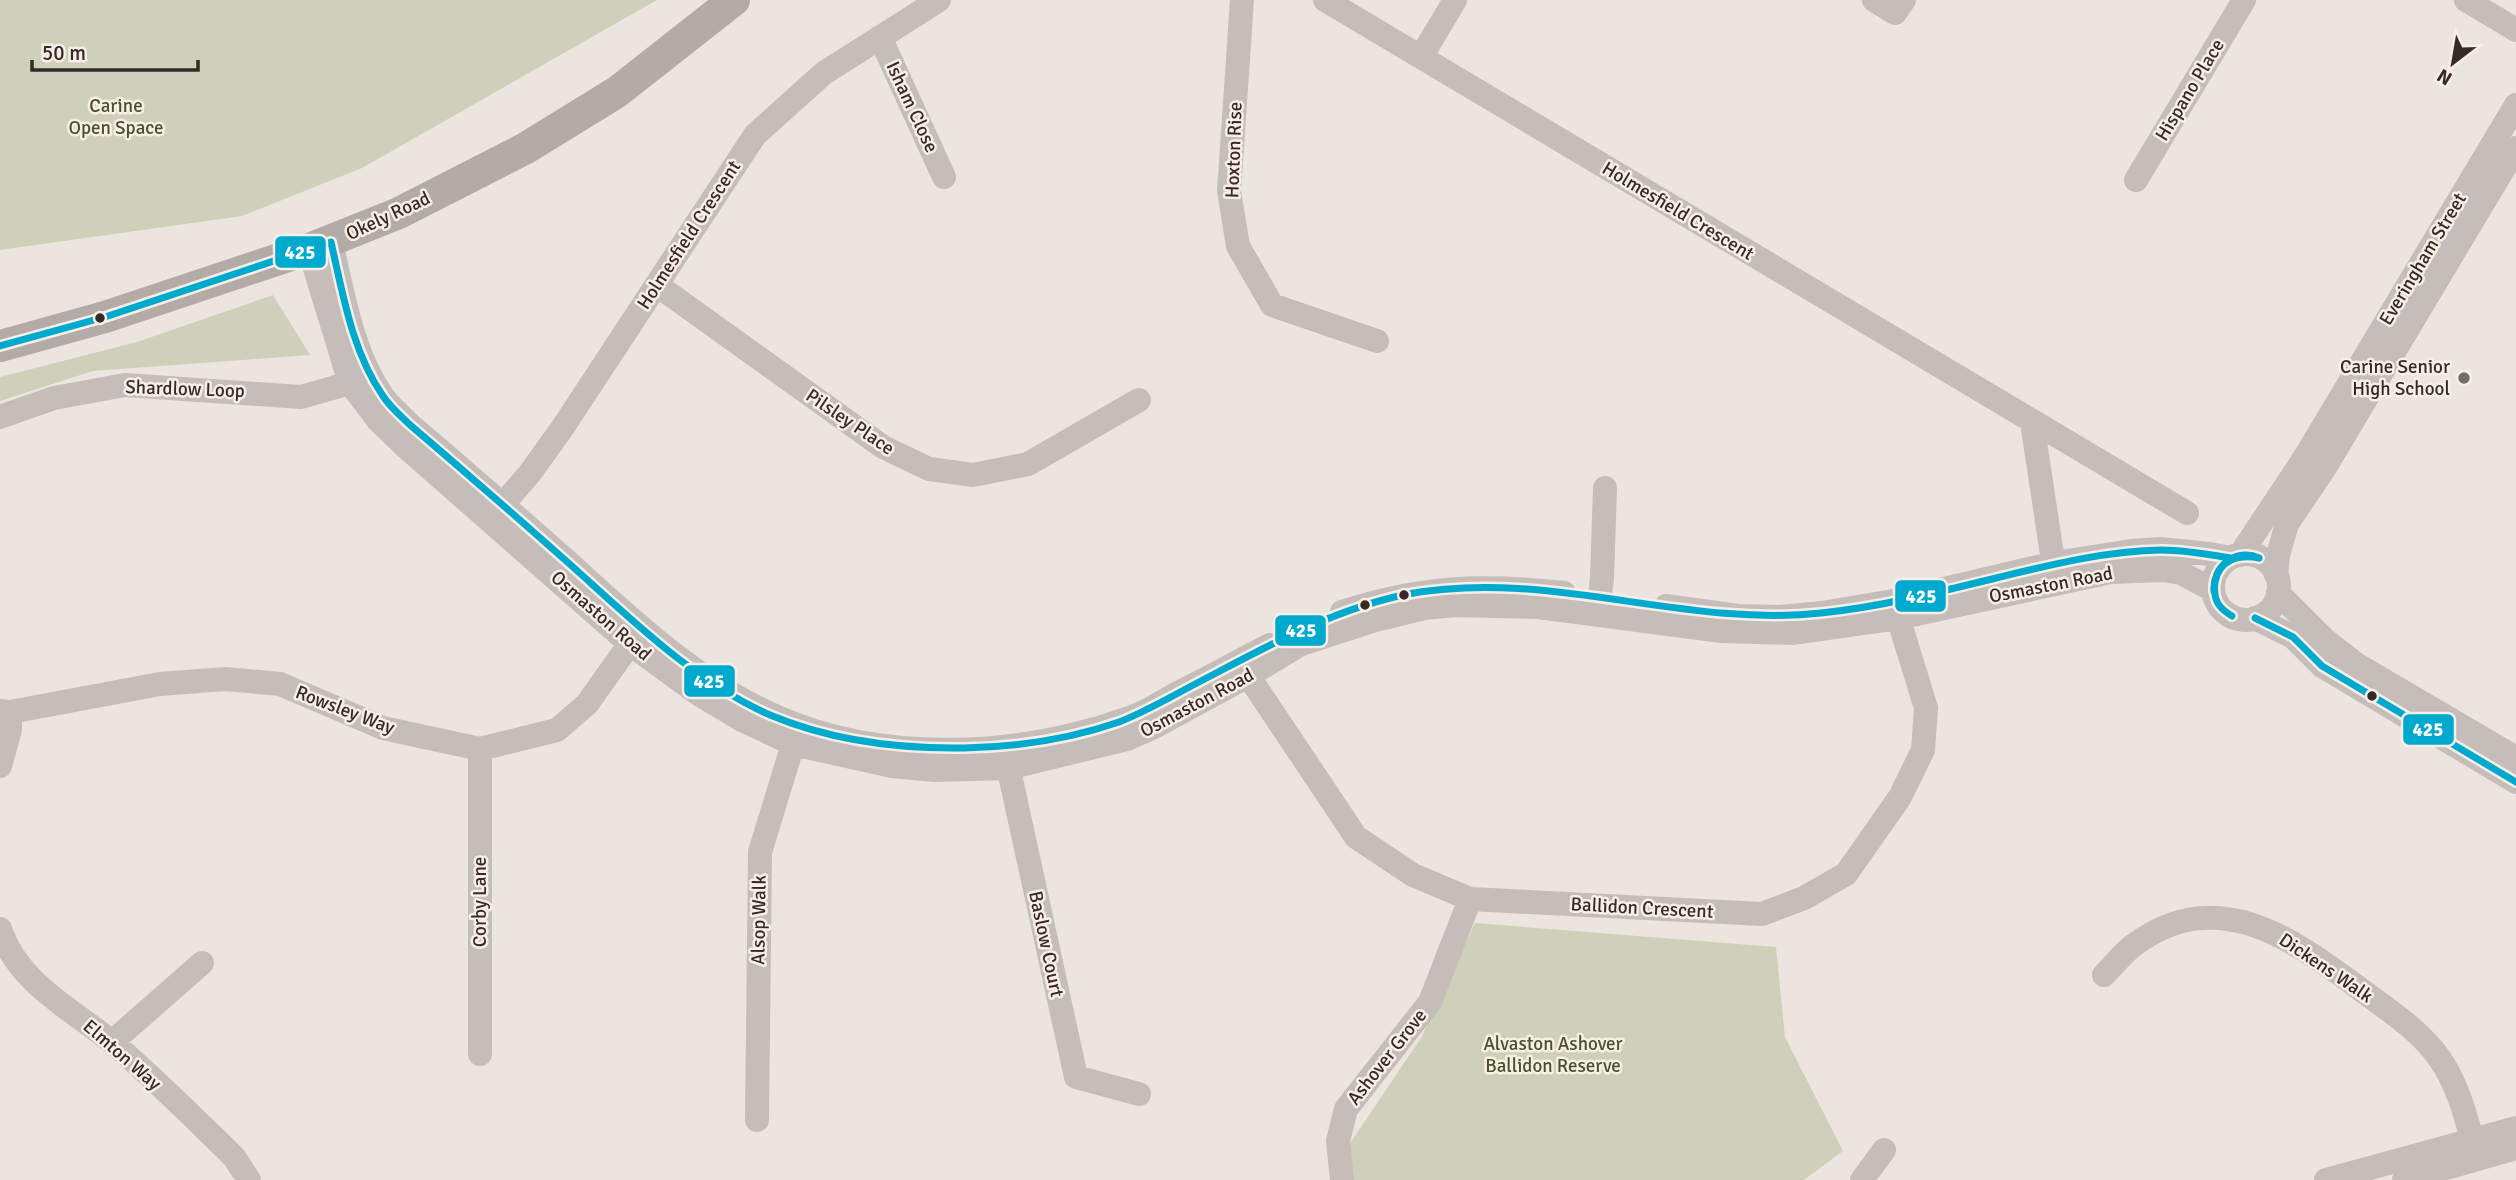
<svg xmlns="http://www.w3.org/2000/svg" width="2516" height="1180" viewBox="0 0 2516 1180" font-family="Signika,sans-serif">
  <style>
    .green { fill: #cfd0ba }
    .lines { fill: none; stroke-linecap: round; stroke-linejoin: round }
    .minor { stroke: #c4bdb9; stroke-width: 24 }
    .major { stroke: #b3aba8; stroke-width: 32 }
    .bus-1-casing { stroke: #f9eee6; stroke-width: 12 }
    .bus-1 { stroke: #00a9ce; stroke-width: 7 }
    .bus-dot { fill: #352a27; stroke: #f9eee6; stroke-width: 2.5 }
    .poi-dot { fill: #756b67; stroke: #f9eee6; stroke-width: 2.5 }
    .labels { text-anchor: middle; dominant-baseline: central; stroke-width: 5; stroke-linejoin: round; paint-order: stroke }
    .street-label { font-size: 19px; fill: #352a27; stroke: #f9eee6 }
    .park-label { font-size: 19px; fill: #48522c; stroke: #f9eee6 }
    .poi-label { font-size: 19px; fill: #352a27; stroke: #f9eee6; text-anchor: end }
    .line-badge { stroke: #f9eee6; stroke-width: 2.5 }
    .badge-label { font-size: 19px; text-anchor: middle; font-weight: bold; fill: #fff }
  </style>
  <rect width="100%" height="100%" fill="#ece5df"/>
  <!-- green -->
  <path class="green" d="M 0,0 L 657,0 L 362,168 L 242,216 L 0,250 Z
    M 273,295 L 310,355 L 93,371 L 0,401 L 0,377 L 137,342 Z
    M 1475,923 L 1776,947 L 1785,1037 L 1843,1151 L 1804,1180 L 1336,1180 L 1338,1161 L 1421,1038 Z"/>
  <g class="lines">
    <!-- minor -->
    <path class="minor" d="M 1242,0 L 1229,191 L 1238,246 L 1272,305 L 1377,341
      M 1325,0 L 2187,513
      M 1874,0 L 1895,13 L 1904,0
      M 2466,0 L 2516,30
      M 880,37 L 944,177
      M 1421,57 L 1455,0
      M 2136,180 L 2244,0
      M 331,242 C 343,293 352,353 383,397 C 390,407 401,415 409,424 C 463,470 516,516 569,563 C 633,621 697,682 777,717 C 884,764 1020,757 1129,718 C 1146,713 1161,702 1176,694 C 1208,678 1239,661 1270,645
      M 309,249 L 350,383 L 378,420 L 407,448 L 630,644 L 700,695 L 742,720 L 793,744 L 892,766 L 935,770 L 1008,768 L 1127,739 L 1156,726 L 1248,676 L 1301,644 L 1375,620 L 1424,608 L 1456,605 L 1538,607 L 1722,631 L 1792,633 L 1898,618 L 2111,572 L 2164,570 L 2181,573 L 2213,590
      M 657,285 L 883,447 L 929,469 L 973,475 L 1028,464 L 1139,400
      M 0,417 L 54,398 L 125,385 L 301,397 L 350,383 L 365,374
      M 2032,422 L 2051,548 L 2058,580
      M 493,516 L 530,473 L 563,427 L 755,135 L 824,73 L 939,0
      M2213 587a33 33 0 1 1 66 0a33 33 0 1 1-66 0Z
      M 2240,555 L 2305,457 L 2516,105
      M 2276,575 L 2278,555 L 2287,524 L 2324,469 L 2516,148
      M 2278,593 L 2325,640 L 2356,664 L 2516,758
      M 1666,606 L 1738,616 L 1780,617 L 1822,613 L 1893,601 L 2055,563 L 2131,551 L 2160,549 L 2210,554 L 2230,558
      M 1342,612 C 1421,586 1482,584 1564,593
      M 1598,614 L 1602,578 L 1605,488
      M 2255,618 L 2293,637 L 2322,666 L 2516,782
      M 1239,662 L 1356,837 L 1413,875 L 1470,899 L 1762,914 L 1804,898 L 1846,874 L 1900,797 L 1923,750 L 1926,708 L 1894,604
      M 0,711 L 10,712 L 160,684 L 225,679 L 280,684 L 383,728 L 480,749 L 557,730 L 587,704 L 639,631
      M 480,749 L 480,1054
      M 1005,752 L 1076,1077 L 1139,1094
      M 0,766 L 10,730 L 10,712
      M 0,929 C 18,983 70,1008 112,1042 C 154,1078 194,1118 234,1157 L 249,1180
      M 2104,975 C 2114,965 2123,953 2134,945 C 2215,885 2287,935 2356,986 C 2385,1008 2419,1029 2440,1059 C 2461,1090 2467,1124 2478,1159
      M 112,1042 L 202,963
      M 757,1120 L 760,852 L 797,731
      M 1342,1180 L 1338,1141 L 1346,1109 L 1430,1002 L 1470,899
      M 1862,1180 L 1884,1150
      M 2326,1180 L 2516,1128
      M 2404,1180 L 2516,1148"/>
    <!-- major -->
    <path class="major" d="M 0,346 L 105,317 L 309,249 L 399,213 L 526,148 L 617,92 L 734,0"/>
    <defs>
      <path id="bus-1" d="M 0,346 L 105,317 L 331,242 C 343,295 352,351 383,396 C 390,407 400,415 409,424 C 464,471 519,519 573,567 C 633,621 695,682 770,715 C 832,741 897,749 964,748 C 1016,747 1070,739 1119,722 C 1147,711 1172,696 1199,682 C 1266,647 1333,609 1408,594 C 1547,568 1682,628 1821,613 C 1880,607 1939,592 1996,578 C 2050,565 2105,551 2161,550 C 2185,550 2207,554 2230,558
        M 2214,591 C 2212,567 2236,547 2259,558
        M 2232,616 C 2227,613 2222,609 2219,605 C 2214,598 2214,590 2215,582 C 2219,560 2238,554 2259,558
        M 2255,618 L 2293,637 L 2322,666 L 2516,782"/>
    </defs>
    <!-- bus-1 casing -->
    <use href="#bus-1" class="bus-1-casing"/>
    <!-- bus-1 -->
    <use href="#bus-1" class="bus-1"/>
  </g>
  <!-- markers -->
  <g class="bus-dot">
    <circle cx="100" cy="318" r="6"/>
    <circle cx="1404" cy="595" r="6"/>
    <circle cx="1365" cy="605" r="6"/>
    <circle cx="2372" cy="696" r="6"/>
  </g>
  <circle class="poi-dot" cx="2464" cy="378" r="7"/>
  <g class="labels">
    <!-- street labels -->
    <g class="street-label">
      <text transform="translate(2190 90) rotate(-59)">Hispano Place</text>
      <text transform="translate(912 107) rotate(65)">Isham Close</text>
      <text transform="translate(1234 150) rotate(-88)">Hoxton Rise</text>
      <text transform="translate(1678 211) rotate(31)">Holmesfield Crescent</text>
      <text transform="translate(388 216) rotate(-25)">Okely Road</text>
      <text transform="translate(689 235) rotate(-57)">Holmesfield Crescent</text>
      <text transform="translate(2423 259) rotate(-59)">Everingham Street</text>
      <text transform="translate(185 389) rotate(2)">Shardlow Loop</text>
      <text transform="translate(850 422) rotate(34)">Pilsley Place</text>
      <text transform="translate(2051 585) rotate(-11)">Osmaston Road</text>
      <text transform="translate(601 616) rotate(41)">Osmaston Road</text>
      <text transform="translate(1197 703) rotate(-28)">Osmaston Road</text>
      <text transform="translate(345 710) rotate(21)">Rowsley Way</text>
      <text transform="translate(480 902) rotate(-90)">Corby Lane</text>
      <text transform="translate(1642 908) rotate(3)">Ballidon Crescent</text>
      <text transform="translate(759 920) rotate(-89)">Alsop Walk</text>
      <text transform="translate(1046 944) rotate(78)">Baslow Court</text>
      <text transform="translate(2326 968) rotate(34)">Dickens Walk</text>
      <text transform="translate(122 1055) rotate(41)">Elmton Way</text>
      <text transform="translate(1387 1057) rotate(-52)">Ashover Grove</text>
    </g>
    <!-- park labels -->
    <g class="park-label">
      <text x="116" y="106">Carine<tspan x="116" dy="22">Open Space</tspan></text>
      <text x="1553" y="1044">Alvaston Ashover<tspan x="1553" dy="22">Ballidon Reserve</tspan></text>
    </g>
    <!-- poi labels -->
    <g class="poi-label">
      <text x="2450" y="367">Carine Senior<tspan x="2450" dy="22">High School</tspan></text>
    </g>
  </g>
  <g class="line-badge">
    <rect x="274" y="235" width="53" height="34" rx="7" fill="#00a9ce"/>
    <rect x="1894" y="579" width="53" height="34" rx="7" fill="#00a9ce"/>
    <rect x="1274" y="614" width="53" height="33" rx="7" fill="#00a9ce"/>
    <rect x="683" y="664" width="53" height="34" rx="7" fill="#00a9ce"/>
    <rect x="2402" y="713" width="53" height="33" rx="7" fill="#00a9ce"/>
  </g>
  <g class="badge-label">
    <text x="300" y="259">425</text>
    <text x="1921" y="603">425</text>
    <text x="1301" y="637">425</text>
    <text x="709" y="688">425</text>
    <text x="2428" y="736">425</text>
  </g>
  <!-- north arrow -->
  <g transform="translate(2453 63) rotate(211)" stroke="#f9eee6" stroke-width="5" paint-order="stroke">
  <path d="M0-5L12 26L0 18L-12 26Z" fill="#352a27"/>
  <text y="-10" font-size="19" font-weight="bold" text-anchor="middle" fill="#352a27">N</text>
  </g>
  <!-- scale -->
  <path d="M32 60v10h166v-10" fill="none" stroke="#352a27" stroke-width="3.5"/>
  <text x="42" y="60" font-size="21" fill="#352a27" stroke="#f9eee6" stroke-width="5" paint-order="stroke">50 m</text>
</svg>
